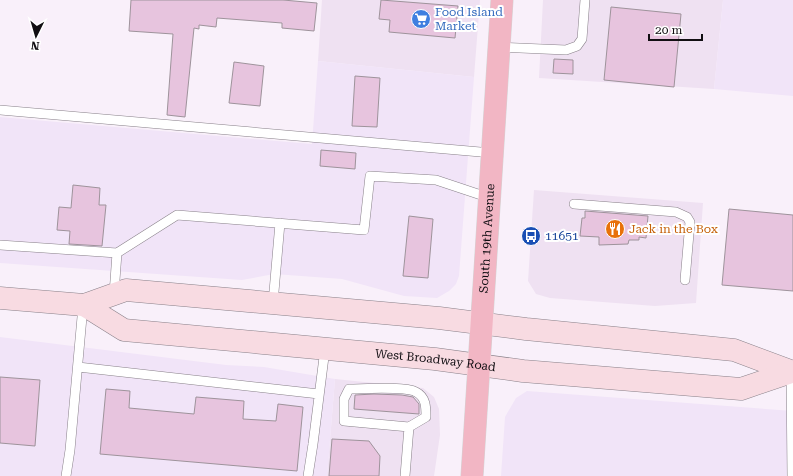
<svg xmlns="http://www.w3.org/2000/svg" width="793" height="476" viewBox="0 0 793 476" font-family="'Roboto Serif',serif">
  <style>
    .built { fill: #efe1f2 }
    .industrial { fill: #f1e4f8 }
    .building { fill: #e7c4de; stroke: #9e939b }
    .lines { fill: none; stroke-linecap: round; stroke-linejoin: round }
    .service-casing { stroke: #888089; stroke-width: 10 }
    .secondary-casing { stroke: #888089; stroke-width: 23 }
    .primary-casing { stroke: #d4d4d4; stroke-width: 23 }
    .service { stroke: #fff; stroke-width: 9 }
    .secondary { stroke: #f8dbe2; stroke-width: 22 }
    .primary { stroke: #f2b6c4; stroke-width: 22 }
    .labels { text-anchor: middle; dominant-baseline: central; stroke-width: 4; stroke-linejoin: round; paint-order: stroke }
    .shop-label { font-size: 12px; fill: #366cbe; stroke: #fff; text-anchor: start }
    .food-label { font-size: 12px; fill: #c56008; stroke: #fff; text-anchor: start }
    .transit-label { font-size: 12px; fill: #164399; stroke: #fff; text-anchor: start }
    .street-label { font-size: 12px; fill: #110e12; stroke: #fff }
  </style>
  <rect width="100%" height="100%" fill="#f9f0fa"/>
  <!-- built -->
  <path class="built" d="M 322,0 L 480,0 L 474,77 L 318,61 Z
    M 543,0 L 723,0 L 714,89 L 539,78 Z
    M 534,190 L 703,203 L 696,303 L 655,306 L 550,298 L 536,294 L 528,281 Z
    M 335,379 L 423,388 L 434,397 L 439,409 L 440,435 L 434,476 L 327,476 Z"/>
  <!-- industrial -->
  <path class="industrial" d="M 723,0 L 793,0 L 793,96 L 714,89 Z
    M 318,61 L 474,77 L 459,276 L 456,284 L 449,291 L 437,298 L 404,296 L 342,279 L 274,274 L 242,280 L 0,263 L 0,117 L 312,144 Z
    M 0,337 L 226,365 L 264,367 L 335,379 L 327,476 L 0,476 Z
    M 527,391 L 793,411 L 793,476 L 501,476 L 505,417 L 516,398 Z"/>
  <!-- building -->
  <path class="building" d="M 131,0 L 283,0 L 317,3 L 314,31 L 282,28 L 282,23 L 217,18 L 216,27 L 199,25 L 199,29 L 194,28 L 185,117 L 167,115 L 173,34 L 129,31 Z
    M 381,0 L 458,6 L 455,38 L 389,32 L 390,20 L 379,19 Z
    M 611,7 L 681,14 L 674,87 L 604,80 Z
    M 554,59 L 573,60 L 573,74 L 553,73 Z
    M 234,62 L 264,66 L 260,106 L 229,103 Z
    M 355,76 L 380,78 L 377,127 L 352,126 Z
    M 321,150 L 356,153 L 355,169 L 320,166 Z
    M 73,185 L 100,188 L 99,205 L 106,205 L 102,246 L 69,244 L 70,231 L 57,230 L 59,207 L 71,208 Z
    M 729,209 L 793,215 L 793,291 L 722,285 Z
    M 585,211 L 648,216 L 646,238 L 639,237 L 639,240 L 629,240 L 628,244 L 599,245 L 599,237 L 580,236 L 582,218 L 585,218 Z
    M 409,216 L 433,219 L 428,278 L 403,276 Z
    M 0,377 L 40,380 L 35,446 L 0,443 Z
    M 106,389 L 130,391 L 129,408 L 194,414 L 196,397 L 244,401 L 243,419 L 276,421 L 278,404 L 303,407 L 297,471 L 100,454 Z
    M 374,394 L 402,395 L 413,397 L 419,404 L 419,414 L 354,409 L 355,395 Z
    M 332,439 L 369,441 L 380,456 L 379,476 L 329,476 Z"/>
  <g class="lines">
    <defs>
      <path id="service" d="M 499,47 L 566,50 L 577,46 L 582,39 L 585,0
        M 0,110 L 492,153
        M 574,204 L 676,212 L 687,217 L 690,222 L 685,280
        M 0,245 L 117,253 L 114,294
        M 117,253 L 177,215 L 364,230 L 370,176 L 436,180 L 490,198
        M 273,303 L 280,223
        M 78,367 L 319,394
        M 791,372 L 792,476
        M 66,476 L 70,450 L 83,306
        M 308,476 L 313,444 L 325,349
        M 405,476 L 409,427 L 344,421 L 344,399 L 349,389 C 363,389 405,386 416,392 C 426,397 426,407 426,417 L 409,427"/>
      <g id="secondary">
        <path d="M 0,298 L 84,305 L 126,290 L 439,318 L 526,329 L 734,350 L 793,372"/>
        <path id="s1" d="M 84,305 L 124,330 L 435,359 L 523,371 L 741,389 L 791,372"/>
      </g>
      <g id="primary">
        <path id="s2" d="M 472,476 L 502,0"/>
      </g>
    </defs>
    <!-- service casing -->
    <use href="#service" class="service-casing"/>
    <!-- secondary casing -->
    <use href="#secondary" class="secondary-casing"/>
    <!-- primary casing -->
    <use href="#primary" class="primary-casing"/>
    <!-- service -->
    <use href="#service" class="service"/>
    <!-- secondary -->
    <use href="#secondary" class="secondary"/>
    <!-- primary -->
    <use href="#primary" class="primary"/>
  </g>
  <!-- icons -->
  <defs>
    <symbol id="supermarket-disc" viewBox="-11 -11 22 22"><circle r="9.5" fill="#3f7fe0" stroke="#fff"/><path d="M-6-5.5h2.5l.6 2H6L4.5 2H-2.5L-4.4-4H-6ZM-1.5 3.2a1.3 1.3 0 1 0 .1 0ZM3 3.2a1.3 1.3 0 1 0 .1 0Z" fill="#fff"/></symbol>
    <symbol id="restaurant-disc" viewBox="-11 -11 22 22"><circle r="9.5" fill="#e8710a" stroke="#fff"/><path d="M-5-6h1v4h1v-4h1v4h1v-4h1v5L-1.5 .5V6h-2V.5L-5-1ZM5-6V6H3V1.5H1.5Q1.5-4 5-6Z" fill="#fff"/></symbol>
    <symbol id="bus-disc" viewBox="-11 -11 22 22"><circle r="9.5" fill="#1a4fb4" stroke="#fff"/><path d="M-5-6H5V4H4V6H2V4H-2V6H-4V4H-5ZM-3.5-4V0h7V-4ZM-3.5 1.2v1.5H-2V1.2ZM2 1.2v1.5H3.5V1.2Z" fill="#fff"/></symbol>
  </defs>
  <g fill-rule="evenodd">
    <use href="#supermarket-disc" x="410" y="8" width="22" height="22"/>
    <use href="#restaurant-disc" x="604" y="218" width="22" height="22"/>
    <use href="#bus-disc" x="520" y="225" width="22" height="22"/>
  </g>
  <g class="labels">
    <!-- shop labels -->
    <g class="shop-label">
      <text x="435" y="12">Food Island<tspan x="435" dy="14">Market</tspan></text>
    </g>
    <!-- food labels -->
    <g class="food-label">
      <text x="629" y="229">Jack in the Box</text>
    </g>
    <!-- transit labels -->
    <g class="transit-label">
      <text x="545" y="236">11651</text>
    </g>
    <!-- street labels -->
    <g class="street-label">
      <text stroke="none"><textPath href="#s2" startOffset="238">South 19th Avenue</textPath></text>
      <text stroke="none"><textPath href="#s1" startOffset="360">West Broadway Road</textPath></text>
    </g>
  </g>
  <!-- north arrow -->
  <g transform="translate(36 36) rotate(185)" stroke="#ffffff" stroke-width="3" paint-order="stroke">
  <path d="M0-3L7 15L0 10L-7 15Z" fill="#110e12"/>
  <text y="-6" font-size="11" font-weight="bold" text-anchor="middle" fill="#110e12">N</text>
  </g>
  <!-- scale -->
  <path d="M649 34v6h53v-6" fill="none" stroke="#110e12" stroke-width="2"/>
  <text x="655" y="34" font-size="12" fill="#110e12" stroke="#ffffff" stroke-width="3" paint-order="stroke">20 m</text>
</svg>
